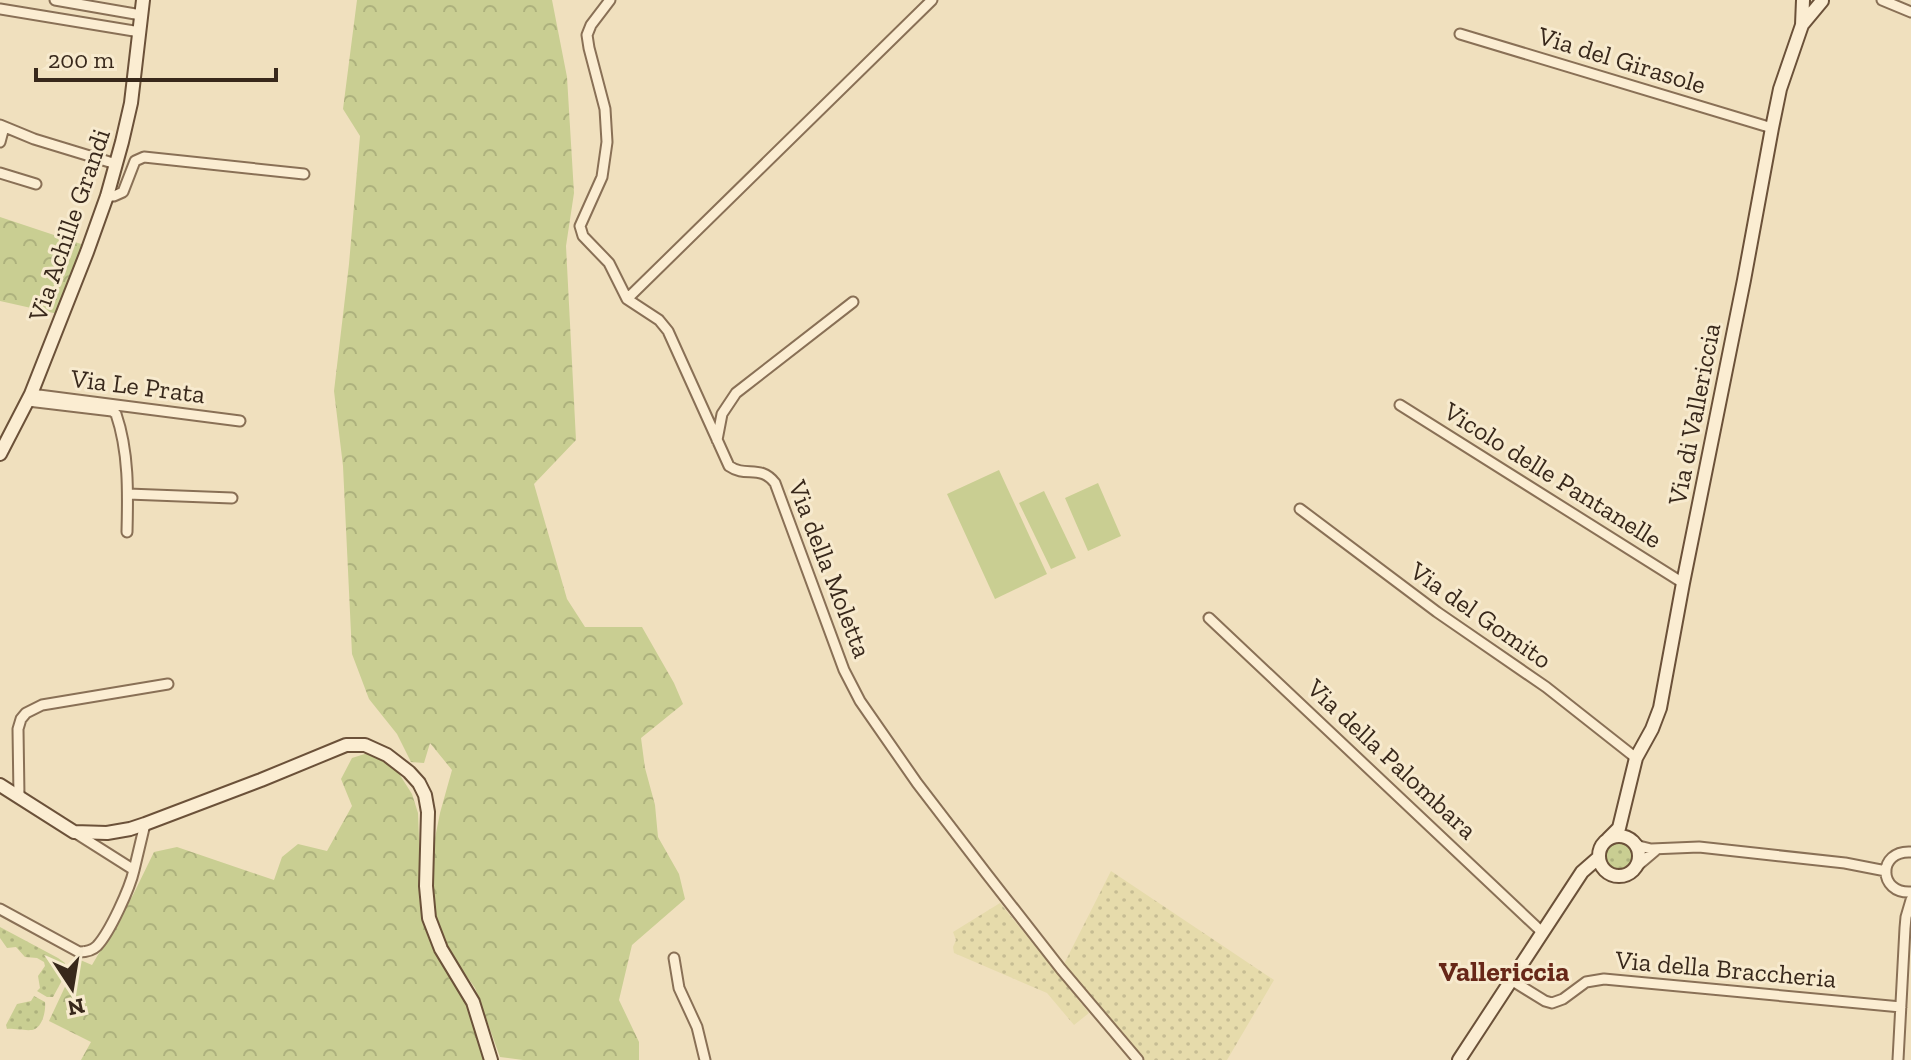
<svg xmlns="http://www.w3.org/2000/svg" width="1911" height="1060" viewBox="0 0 1911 1060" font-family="'Zilla Slab',serif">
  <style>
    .farmland { fill: url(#farmland-dots) }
    .grass { fill: url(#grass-dots) }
    .forest { fill: url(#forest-crowns) }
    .garden { fill: #c9ce92 }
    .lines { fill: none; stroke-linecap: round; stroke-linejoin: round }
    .street-casing { stroke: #897056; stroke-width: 13 }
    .secondary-casing { stroke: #6b5139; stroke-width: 16 }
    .street { stroke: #fbedd2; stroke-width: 9 }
    .secondary { stroke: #fbedd2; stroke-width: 12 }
    .labels { text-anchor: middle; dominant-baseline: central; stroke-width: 6; stroke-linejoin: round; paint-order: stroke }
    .street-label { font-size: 26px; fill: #38281b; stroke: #f7eace }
    .neighbourhood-label { font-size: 28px; font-weight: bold; fill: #672718; stroke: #f7eace }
  </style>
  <defs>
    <pattern id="farmland-dots" width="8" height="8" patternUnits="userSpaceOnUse" patternTransform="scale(2)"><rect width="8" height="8" fill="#e6dbab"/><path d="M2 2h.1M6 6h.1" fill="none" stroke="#c6bc93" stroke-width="1.8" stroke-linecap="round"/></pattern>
    <pattern id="grass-dots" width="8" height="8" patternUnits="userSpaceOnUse" patternTransform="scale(2)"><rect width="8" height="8" fill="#c9ce92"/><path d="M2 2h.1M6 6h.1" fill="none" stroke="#adb17d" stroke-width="1.8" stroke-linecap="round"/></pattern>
    <pattern id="forest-crowns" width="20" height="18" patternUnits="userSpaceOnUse" patternTransform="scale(2)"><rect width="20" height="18" fill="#c9ce92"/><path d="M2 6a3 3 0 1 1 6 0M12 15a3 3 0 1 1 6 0" fill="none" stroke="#adb17d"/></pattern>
  </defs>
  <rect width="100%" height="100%" fill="#f0e0be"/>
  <!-- farmland -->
  <path class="farmland" d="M 1111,871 L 1274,980 L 1227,1060 L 1145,1060 L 1064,964 Z
    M 1000,903 L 1089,1013 L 1074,1025 L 1047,993 L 954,953 L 953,947 L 956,940 L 953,932 Z"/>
  <!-- grass -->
  <path class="grass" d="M1604 856a15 15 0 1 1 30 0a15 15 0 1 1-30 0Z
    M 0,927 L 58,958 L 65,963 L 66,973 L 53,997 L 47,997 L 37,991 L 40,988 L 38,976 L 45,966 L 44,962 L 37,958 L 25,957 L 16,947 L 7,948 L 0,938 Z
    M 34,996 L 45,1002 C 46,1010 43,1025 35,1029 C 30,1032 13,1028 7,1029 L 6,1025 L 17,1004 L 31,1001 Z"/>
  <!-- forest -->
  <path class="forest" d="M 357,0 L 552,0 L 567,77 L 574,193 L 566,246 L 576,440 L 534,484 L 567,599 L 585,627 L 642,627 L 674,683 L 683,704 L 641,738 L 645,768 L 655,805 L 658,837 L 679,874 L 685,899 L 632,945 L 619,1000 L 639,1042 L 639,1060 L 523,1060 L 500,1057 L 475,988 L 444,944 L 435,920 L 431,858 L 440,813 L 452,770 L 430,743 L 424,763 L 411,762 L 397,734 L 369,699 L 352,654 L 343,466 L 334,391 L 349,264 L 360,136 L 343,109 Z
    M 0,217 L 84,245 L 58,314 L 0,301 Z
    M 371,752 L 398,772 L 412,794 L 418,813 L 421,894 L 432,945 L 462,989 L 484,1050 L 486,1060 L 81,1060 L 91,1042 L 49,1021 L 78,959 L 92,965 L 133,895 L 154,852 L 177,847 L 274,880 L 282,857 L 298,844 L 327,851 L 352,806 L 341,779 L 352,758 Z"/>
  <!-- garden -->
  <path class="garden" d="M 999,470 L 1047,574 L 995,599 L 947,494 Z
    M 1098,483 L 1121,536 L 1088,551 L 1065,498 Z
    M 1044,491 L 1076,558 L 1051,569 L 1019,503 Z"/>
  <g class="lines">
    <defs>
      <path id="street" d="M 55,0 L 141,15
        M 610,0 L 591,25 L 587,35 L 589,48 L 605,109 L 607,142 L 602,177 L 580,226 L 583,236 L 609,263 L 627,299
        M 932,0 L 627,299 L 659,320 L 668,331 L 729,466 C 746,478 760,464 775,483 L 844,670 L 860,701 L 917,783 L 986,873 L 1061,969 L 1138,1060
        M 1882,0 L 1911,12
        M 0,9 L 140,32
        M 1460,34 L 1772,128
        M 0,125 L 34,139 L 116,164
        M 0,142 L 4,127
        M 0,173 L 36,184
        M 107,196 L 114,196 L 123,192 L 135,161 L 144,157 L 304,174
        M 31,394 L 240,421
        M 28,401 L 112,411 L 116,414 C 129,452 128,493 127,532
        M 1400,405 L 1683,583
        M 717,440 L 722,414 L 736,393 L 853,302
        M 128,494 L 232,498
        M 1300,509 L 1437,612 L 1546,687 L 1636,758
        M 1209,618 L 1543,933
        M 19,796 L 18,729 L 21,719 L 26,713 L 42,705 L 168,684
        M 1633,842 L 1639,846 L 1651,849 L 1699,847 L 1845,863 L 1886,871
        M 1911,852 C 1877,850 1878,894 1911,892
        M 1636,867 L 1656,850
        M 134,870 L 145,824
        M 0,909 L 79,952 C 86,952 92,951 97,946 C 110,932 130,888 134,870 L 74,832
        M 674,958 L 679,988 L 697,1027 L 705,1060
        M 1511,980 L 1545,1001 L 1552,1003 L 1563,999 L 1586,982 L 1604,979 L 1901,1007
        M 1898,1060 L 1905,928 L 1906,917 L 1911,900"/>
      <path id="secondary" d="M 1802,25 L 1822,1
        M 0,454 L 31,394 L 87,252 L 107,196 L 122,142 L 131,103 L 143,0
        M 0,785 L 74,832 L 107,833 L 130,829 L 145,824 L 261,780 L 346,745 L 365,745 L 387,755 L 409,772 L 419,783 L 425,795 L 428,812 L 426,886 L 429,918 L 441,949 L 473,1002 L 491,1060
        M1599 856a20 20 0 1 1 40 0a20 20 0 1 1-40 0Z
        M 1608,839 L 1619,828 L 1636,758 L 1652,729 L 1660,708 L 1683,583 L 1744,280 L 1772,128 L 1780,89 L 1802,25 L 1803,0
        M 1459,1060 L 1582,872 L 1598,858"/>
    </defs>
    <!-- street casing -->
    <use href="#street" class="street-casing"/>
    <!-- secondary casing -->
    <use href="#secondary" class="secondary-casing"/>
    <!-- street -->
    <use href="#street" class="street"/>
    <!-- secondary -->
    <use href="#secondary" class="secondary"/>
  </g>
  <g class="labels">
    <!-- street labels -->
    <g class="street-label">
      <text transform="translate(1622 60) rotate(17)">Via del Girasole</text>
      <text transform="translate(69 225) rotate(-71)">Via Achille Grandi</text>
      <text transform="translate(138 386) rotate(7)">Via Le Prata</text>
      <text transform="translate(1694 414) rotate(-79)">Via di Vallericcia</text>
      <text transform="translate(1553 475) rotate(32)">Vicolo delle Pantanelle</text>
      <text transform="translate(830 569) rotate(69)">Via della Moletta</text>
      <text transform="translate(1481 615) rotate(35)">Via del Gomito</text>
      <text transform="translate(1392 759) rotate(43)">Via della Palombara</text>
      <text transform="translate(1726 969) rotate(5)">Via della Braccheria</text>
    </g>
    <!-- neighbourhood labels -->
    <g class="neighbourhood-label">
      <text x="1504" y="971">Vallericcia</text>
    </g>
  </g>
  <!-- north arrow -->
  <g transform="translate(72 988) rotate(168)" stroke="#f7eace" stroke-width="6" paint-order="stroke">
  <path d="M0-6L14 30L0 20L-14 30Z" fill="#38281b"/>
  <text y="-12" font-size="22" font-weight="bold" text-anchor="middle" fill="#38281b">N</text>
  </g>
  <!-- scale -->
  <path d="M36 68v12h240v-12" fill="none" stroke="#38281b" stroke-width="4"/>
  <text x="48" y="68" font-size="24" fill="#38281b" stroke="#f7eace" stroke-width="6" paint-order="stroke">200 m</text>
</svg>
